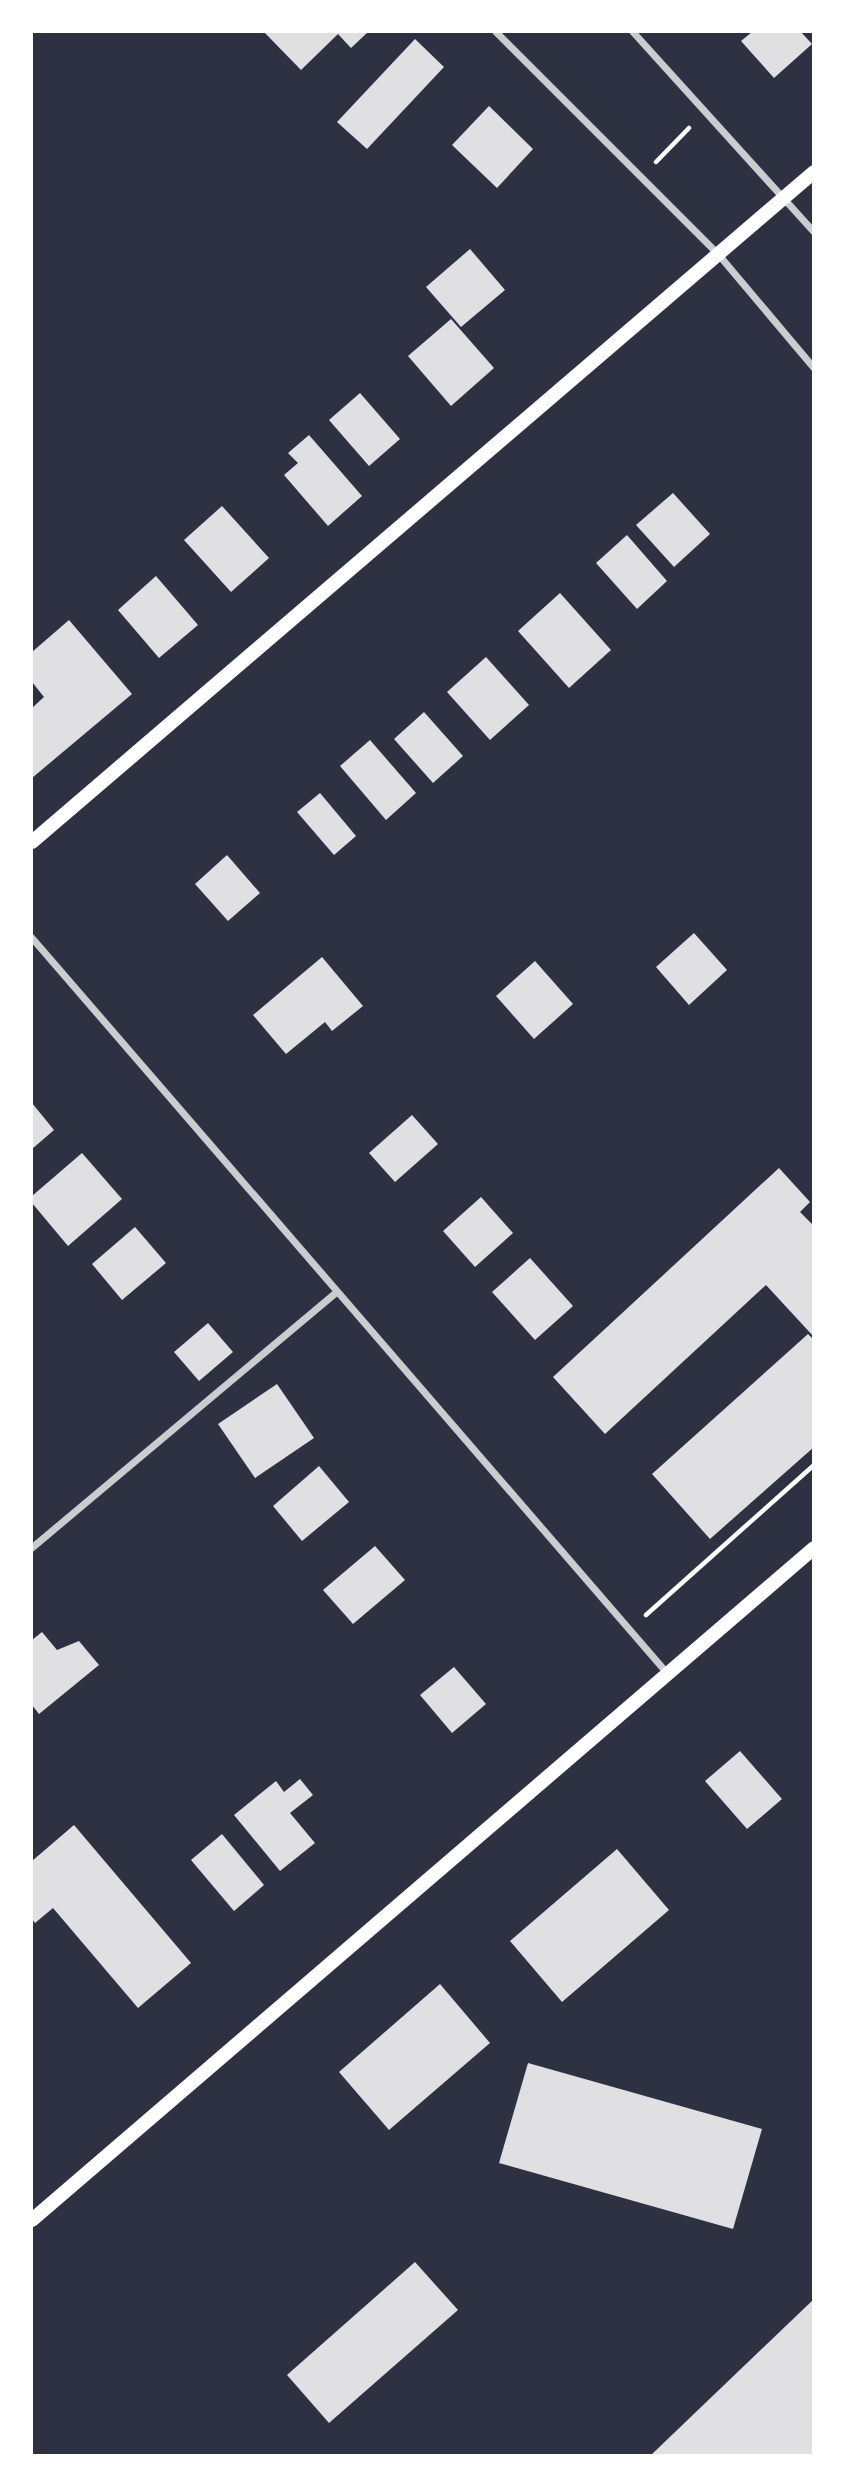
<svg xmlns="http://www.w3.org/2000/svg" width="845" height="2487" viewBox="0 0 845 2487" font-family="'Exo 2',sans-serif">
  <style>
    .building { fill: #e0e0e3 }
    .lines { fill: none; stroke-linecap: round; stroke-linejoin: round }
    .path { stroke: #fff; stroke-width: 4.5 }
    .minor { stroke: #caccd0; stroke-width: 7 }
    .secondary { stroke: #fff; stroke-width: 14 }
  </style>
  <rect width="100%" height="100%" fill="#2d3142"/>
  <!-- building -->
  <path class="building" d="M 264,32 L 368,32 L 351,48 L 338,34 L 301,70 Z
    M 752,32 L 801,32 L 812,44 L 774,78 L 741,41 Z
    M 415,39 L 444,67 L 367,149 L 337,122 Z
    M 489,106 L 533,149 L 497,188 L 452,145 Z
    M 470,249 L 505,290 L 461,327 L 426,287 Z
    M 451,319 L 494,368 L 451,406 L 408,356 Z
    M 360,393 L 400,439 L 369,466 L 329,420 Z
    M 309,435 L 362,496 L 328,526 L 284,475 L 298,463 L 288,453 Z
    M 673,493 L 710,534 L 674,567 L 636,525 Z
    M 222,506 L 269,558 L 231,592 L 184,540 Z
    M 627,535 L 667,581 L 637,609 L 596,563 Z
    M 156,576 L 198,625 L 159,658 L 118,610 Z
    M 560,593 L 611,650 L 569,688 L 518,631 Z
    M 69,620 L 132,694 L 32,778 L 32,708 L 44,697 L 32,682 L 32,652 Z
    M 486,657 L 529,705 L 490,740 L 447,692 Z
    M 424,712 L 463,756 L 433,783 L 394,739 Z
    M 370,740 L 416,793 L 386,820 L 340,766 Z
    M 320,793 L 356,836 L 334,855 L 297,812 Z
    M 227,855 L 260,893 L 228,921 L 195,884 Z
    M 694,933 L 727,970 L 689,1005 L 656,967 Z
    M 322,957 L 363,1006 L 332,1031 L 325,1022 L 286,1054 L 253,1015 Z
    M 535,961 L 573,1004 L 534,1039 L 496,996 Z
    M 32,1103 L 54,1130 L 32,1149 Z
    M 412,1115 L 438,1144 L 395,1182 L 369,1153 Z
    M 82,1153 L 122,1199 L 68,1246 L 32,1203 L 32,1196 Z
    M 779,1168 L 810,1202 L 800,1212 L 814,1226 L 814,1337 L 766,1285 L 605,1434 L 553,1377 Z
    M 481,1197 L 513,1233 L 475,1267 L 443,1231 Z
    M 135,1227 L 166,1263 L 122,1300 L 92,1264 Z
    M 530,1258 L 573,1306 L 535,1340 L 492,1292 Z
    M 208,1323 L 233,1352 L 199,1381 L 174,1352 Z
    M 808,1334 L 814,1340 L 814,1447 L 710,1539 L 652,1474 Z
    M 277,1384 L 314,1438 L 255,1478 L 218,1424 Z
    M 319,1466 L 349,1502 L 302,1541 L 273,1506 Z
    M 375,1546 L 405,1580 L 353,1624 L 323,1590 Z
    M 42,1632 L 57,1650 L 79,1641 L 99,1665 L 39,1714 L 32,1705 L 32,1640 Z
    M 454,1667 L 486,1704 L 452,1733 L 420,1695 Z
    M 740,1751 L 782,1799 L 747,1829 L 705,1781 Z
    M 300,1779 L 313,1795 L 290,1813 L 315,1843 L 280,1871 L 234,1815 L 276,1781 L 284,1792 Z
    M 74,1825 L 191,1963 L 138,2008 L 53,1908 L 35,1923 L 32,1919 L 32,1861 Z
    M 222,1834 L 264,1885 L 234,1911 L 191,1860 Z
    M 617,1849 L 669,1910 L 562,2002 L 510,1941 Z
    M 440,1984 L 490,2043 L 389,2130 L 339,2072 Z
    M 528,2063 L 762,2129 L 733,2229 L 499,2163 Z
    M 415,2262 L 458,2310 L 329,2423 L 287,2375 Z
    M 814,2299 L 814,2456 L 650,2456 Z"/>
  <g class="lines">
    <!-- path -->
    <path class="path" d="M 656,162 L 689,128
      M 646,1615 L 814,1465"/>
    <!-- minor -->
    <path class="minor" d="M 496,32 L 718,254 L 814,368
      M 633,32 L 814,232
      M 32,938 L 667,1673
      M 32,1548 L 337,1292"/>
    <!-- secondary -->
    <path class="secondary" d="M 32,842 L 814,172
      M 32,2220 L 814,1548"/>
  </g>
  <!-- border -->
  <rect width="845" height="2487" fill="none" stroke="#ffffff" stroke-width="66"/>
</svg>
